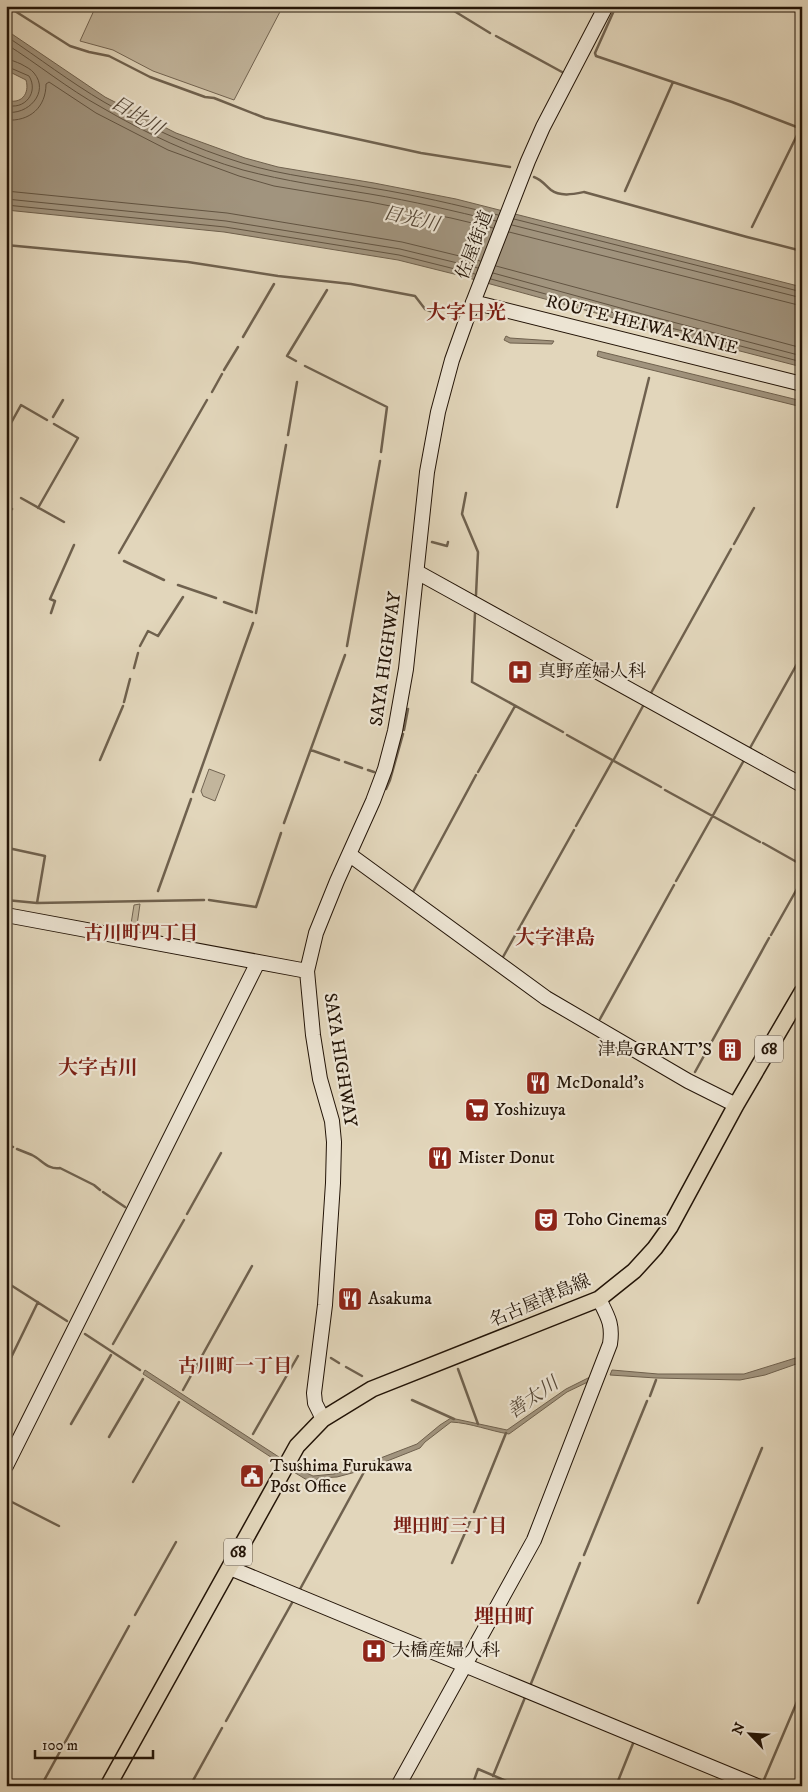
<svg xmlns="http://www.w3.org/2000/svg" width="808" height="1792" viewBox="0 0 808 1792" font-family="'IM FELL DW Pica','Noto Serif JP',serif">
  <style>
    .green { fill: #c2b59c; stroke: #726452 }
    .water { fill: #a1947e; stroke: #6f614e }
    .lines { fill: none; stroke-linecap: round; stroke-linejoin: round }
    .shore { stroke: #625442; stroke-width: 1 }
    .stream { stroke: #6f614e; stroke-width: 2.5 }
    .secondary-casing { stroke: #231407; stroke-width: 16 }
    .primary-casing { stroke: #231407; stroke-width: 18 }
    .secondary { stroke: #ece4d3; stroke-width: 14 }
    .primary { stroke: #e2d6bb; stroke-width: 15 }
    .labels { text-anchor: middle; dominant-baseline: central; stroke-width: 4.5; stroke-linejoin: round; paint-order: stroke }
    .shield { fill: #ece4d3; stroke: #5f5244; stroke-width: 1 }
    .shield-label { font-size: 16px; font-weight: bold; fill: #231407 }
    .street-label { font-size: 18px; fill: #231407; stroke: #ece4d3 }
    .poi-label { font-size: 18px; fill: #231407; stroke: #ece4d3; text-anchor: start }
    .water-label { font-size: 19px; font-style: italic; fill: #554737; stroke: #ece4d3 }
    .neighbourhood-label { font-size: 19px; font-weight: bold; fill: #7a1f14; stroke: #ece4d3 }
    .quarter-label { font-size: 20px; font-weight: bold; fill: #7a1f14; stroke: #ece4d3 }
  </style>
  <rect width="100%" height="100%" fill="#e2d6bb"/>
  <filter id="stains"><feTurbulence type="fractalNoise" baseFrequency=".004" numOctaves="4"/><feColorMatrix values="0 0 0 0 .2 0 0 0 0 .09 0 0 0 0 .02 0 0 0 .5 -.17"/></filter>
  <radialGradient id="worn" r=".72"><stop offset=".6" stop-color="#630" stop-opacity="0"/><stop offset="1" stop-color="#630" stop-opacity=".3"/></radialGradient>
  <!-- green -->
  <path class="green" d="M 96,6 L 283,6 L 234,100 L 153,71 L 113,50 L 80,41 Z
    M 209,769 L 225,775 L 215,801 L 203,796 L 201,791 Z
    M 140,904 L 137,925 L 131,924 L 134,905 Z"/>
  <!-- water -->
  <path class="water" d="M 6,30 L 105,97 L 176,133 L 245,158 L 278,167 L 374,183 L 456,199 L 802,287 L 802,367 L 643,326 L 454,274 L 398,260 L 224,232 L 6,210 L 6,100 C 21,105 30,94 26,80 L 6,70 Z
    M 506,336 L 510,338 L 554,341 L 552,344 L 510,343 L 504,340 Z
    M 598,351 L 802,401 L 802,407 L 603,358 L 597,356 Z
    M 802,1356 L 802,1362 L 765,1375 L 740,1380 L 656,1378 L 610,1375 L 612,1370 L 658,1374 L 744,1374 Z
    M 145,1370 L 282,1459 L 280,1463 L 143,1374 Z
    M 594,1375 L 592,1380 L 567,1392 L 509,1434 C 490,1431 471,1423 451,1422 L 425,1442 L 420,1448 L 367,1469 L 337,1477 L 319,1478 L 312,1483 L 292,1471 L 294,1467 L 313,1476 L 334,1474 L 365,1464 L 417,1444 L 440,1425 L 451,1418 L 507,1430 L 566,1389 Z"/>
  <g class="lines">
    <!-- shore -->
    <path class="shore" d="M 6,36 C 39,58 70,82 104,102 C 147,127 194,148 242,163 C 284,176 329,180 372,188 C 415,195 457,205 498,215
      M 6,44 C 38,64 68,89 101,107 C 145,133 194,156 243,170 C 285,181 327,187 370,194 C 412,201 454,211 496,221
      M 6,59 C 12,60 16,62 21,64 C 26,67 31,69 34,73 C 50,92 28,116 6,112
      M 6,66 L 29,76 C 39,92 25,111 6,105
      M 6,120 C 30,122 46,107 46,84 L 49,82 L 96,113 L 168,150 L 239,176 L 274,186 L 370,202 L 451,218 L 493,228
      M 6,191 L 227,213 L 402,242 L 480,261
      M 6,199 L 226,221 L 400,249 L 478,268
      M 6,205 L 225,227 L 399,255 L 475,274
      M 514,219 L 802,292
      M 512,225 L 802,298
      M 509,232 L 802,306
      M 496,266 L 802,348
      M 493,273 L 646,315 L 802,356
      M 491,279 L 644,321 L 802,362"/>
    <!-- stream -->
    <path class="stream" d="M 7,6 L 70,46 L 89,52 L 109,56 L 150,77 L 205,97 L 214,98 L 265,118 L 307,128 L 421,153 L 510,167
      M 446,6 L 490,33
      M 616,6 L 595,53 L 596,56 L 732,102 L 802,129
      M 496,36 L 562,72
      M 534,177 C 542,180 545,185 551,190 C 560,197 574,194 584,192 L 747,237 L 802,251
      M 625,191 L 673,82
      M 752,227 L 802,125
      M 6,245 L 188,262 L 278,276 L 351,284 L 415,296 L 425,309 L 438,314
      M 243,337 L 274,284
      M 296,361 L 287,356 L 327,290
      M 305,366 L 387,407 L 381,452
      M 224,370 L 238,347
      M 212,392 L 222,374
      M 53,417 L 63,400
      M 6,432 L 21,405 L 47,420
      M 288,435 L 297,382
      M 466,493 L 462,514 L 478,552 L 476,595
      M 21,498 L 64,522
      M 617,507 L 649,378
      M 38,508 L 78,438 L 54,424
      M 6,516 L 12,509
      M 432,542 L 447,546 L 448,542
      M 734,544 L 754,508
      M 119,553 L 207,400
      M 124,561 L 164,580
      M 178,585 L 216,598
      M 224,602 L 252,612
      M 51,613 L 55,601 L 50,599 L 74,545
      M 256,613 L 286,445
      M 475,613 L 472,682 L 563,732
      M 140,646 L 148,631 L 158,636 L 183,597
      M 347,646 L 380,461
      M 134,668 L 138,653
      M 651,693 L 731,549
      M 124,702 L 130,679
      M 404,730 L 408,709
      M 567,735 L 661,787
      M 750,748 L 802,655
      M 311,750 L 339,760
      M 100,760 L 123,706
      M 613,761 L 643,706
      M 345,762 L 362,768
      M 368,770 L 374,772
      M 478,772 L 515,706
      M 386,789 L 390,780 L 403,734
      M 665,790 L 760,842
      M 193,792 L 253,623
      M 284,823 L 345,655
      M 576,826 L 613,760
      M 763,843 L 802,865
      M 8,848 L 45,856 L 37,903
      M 676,881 L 743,762
      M 158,891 L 191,799
      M 413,892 L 476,775
      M 6,900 L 37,903 L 204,900
      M 209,900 L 256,907 L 281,833
      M 771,935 L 802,880
      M 503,957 L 574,830
      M 600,1019 L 674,885
      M 695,1072 L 769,938
      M 6,1145 L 13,1147
      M 17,1149 C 22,1151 27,1153 32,1155 C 42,1160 48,1170 60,1168 L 94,1185 L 100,1190
      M 103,1192 L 125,1207
      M 187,1214 L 221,1153
      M 6,1282 L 67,1321
      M 85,1334 L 140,1370
      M 113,1344 L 184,1220
      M 331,1358 L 339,1363
      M 346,1367 L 362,1376
      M 6,1368 L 38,1302
      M 458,1369 L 478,1424
      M 183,1390 L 252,1266
      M 650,1396 L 656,1380
      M 412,1400 L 454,1419
      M 71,1424 L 111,1355
      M 253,1434 L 298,1356
      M 109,1437 L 143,1379
      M 133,1482 L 179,1402
      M 6,1499 L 59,1526
      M 474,1512 L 506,1433
      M 584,1555 L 647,1401
      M 452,1563 L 471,1519
      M 299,1591 L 364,1472 L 366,1467
      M 698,1603 L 762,1448
      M 135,1615 L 176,1542
      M 530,1686 L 580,1563
      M 226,1721 L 293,1601
      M 493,1776 L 526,1695
      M 763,1782 L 802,1690
      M 41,1786 L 129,1626
      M 190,1786 L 222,1728
      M 472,1786 L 478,1769 L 518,1786
      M 616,1786 L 634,1741"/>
    <defs>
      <path id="secondary" d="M 473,302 L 802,384
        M 417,572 L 802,785
        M 350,855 L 546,998 L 688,1081 L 736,1105
        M 6,915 L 307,971
        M 323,1419 L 315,1403 L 314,1393 L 325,1305 L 333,1183 L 334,1142 L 332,1121 L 320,1079 L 313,1035 L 307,971 L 316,933 L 337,881 L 373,801 L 385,769 L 395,731 L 406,669 L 427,472 L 438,412 L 452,360 L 467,318 L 528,161 L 543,127 L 606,6
        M 6,1466 L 258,962
        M 230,1568 L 757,1786
        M 398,1786 L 534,1540 L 610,1344 C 613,1324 608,1317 599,1299"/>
      <path id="primary" d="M 108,1786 L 297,1446 L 323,1419 L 372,1389 L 599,1299 L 634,1271 L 655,1248 L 670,1227 L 736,1105 L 802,992"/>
    </defs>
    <!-- secondary casing -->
    <use href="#secondary" class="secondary-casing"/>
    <!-- primary casing -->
    <use href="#primary" class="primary-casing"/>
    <!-- secondary -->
    <use href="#secondary" class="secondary"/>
    <!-- primary -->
    <use href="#primary" class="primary"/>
  </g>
  <!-- icons -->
  <defs>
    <symbol id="hospital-square" viewBox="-11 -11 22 22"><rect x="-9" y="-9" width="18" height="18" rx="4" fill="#8f2418" stroke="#ece4d3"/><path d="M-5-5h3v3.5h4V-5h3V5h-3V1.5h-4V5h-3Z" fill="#fff"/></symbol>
    <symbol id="building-square" viewBox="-11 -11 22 22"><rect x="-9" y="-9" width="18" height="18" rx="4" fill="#8f2418" stroke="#ece4d3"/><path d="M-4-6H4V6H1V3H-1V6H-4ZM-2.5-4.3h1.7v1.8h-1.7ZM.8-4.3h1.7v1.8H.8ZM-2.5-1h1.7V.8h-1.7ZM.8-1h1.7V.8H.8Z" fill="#fff"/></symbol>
    <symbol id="restaurant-square" viewBox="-11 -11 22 22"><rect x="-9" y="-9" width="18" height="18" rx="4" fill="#8f2418" stroke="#ece4d3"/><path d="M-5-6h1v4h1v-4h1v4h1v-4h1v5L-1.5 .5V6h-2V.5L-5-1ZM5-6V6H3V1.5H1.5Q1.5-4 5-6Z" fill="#fff"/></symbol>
    <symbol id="supermarket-square" viewBox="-11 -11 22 22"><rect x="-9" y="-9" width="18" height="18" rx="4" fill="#8f2418" stroke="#ece4d3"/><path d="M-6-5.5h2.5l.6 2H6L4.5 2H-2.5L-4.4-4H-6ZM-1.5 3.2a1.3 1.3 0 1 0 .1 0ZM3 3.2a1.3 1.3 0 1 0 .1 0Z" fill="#fff"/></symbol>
    <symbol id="theatre-square" viewBox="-11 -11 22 22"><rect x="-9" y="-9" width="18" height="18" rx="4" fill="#8f2418" stroke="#ece4d3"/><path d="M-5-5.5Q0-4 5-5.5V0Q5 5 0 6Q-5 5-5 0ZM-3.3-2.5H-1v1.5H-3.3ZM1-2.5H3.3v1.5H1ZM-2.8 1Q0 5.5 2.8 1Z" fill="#fff"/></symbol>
    <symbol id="civic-square" viewBox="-11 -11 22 22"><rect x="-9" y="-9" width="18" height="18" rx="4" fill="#8f2418" stroke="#ece4d3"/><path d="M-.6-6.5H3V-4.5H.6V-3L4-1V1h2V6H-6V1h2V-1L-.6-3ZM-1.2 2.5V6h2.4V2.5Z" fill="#fff"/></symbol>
  </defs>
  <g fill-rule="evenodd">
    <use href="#hospital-square" x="506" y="658" width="28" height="28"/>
    <use href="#building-square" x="716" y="1036" width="28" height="28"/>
    <use href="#restaurant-square" x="524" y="1069" width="28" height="28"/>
    <use href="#supermarket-square" x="463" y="1096" width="28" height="28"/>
    <use href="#restaurant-square" x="426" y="1144" width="28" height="28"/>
    <use href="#theatre-square" x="532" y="1206" width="28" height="28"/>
    <use href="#restaurant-square" x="336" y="1285" width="28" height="28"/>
    <use href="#civic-square" x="238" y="1462" width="28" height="28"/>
    <use href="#hospital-square" x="360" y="1637" width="28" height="28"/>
  </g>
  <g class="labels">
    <!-- shield labels -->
    <g class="shield">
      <rect x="755" y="1035.5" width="28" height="27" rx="4"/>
      <rect x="224" y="1538.5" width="28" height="27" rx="4"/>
    </g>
    <g class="shield-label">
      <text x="769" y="1049">68</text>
      <text x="238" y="1552">68</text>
    </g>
    <!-- street labels -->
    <g class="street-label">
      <text transform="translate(475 245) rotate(-69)">佐屋街道</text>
      <text transform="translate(642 325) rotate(14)">ROUTE HEIWA-KANIE</text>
      <text transform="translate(386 659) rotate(-82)">SAYA HIGHWAY</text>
      <text transform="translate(340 1060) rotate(81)">SAYA HIGHWAY</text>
      <text transform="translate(540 1301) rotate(-23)">名古屋津島線</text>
    </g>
    <!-- poi labels -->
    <g class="poi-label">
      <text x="538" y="672">真野産婦人科</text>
      <text x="712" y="1050" text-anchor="end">津島GRANT'S</text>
      <text x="556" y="1083">McDonald's</text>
      <text x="494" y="1110">Yoshizuya</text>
      <text x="458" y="1158">Mister Donut</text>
      <text x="564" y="1220">Toho Cinemas</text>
      <text x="368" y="1299">Asakuma</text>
      <text x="270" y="1466">Tsushima Furukawa<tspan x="270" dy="21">Post Office</tspan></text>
      <text x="392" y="1651">大橋産婦人科</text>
    </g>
    <!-- water labels -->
    <g class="water-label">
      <text transform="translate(137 116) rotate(31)">目比川</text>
      <text transform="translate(411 219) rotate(13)">日光川</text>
      <text transform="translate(533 1398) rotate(-35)">善太川</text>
    </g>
    <!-- neighbourhood labels -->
    <g class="neighbourhood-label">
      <text x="141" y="933">古川町四丁目</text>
      <text x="235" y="1366">古川町一丁目</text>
      <text x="450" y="1526">埋田町三丁目</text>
    </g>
    <!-- quarter labels -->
    <g class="quarter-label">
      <text x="466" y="313">大字日光</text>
      <text x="555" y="938">大字津島</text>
      <text x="98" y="1068">大字古川</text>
      <text x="504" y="1617">埋田町</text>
    </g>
  </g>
  <!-- margin -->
  <rect width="808" height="1792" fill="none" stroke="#e2d6bb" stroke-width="25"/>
  <rect x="8" y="8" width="793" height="1777" fill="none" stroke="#231407" stroke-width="2.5"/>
  <rect x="12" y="12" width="783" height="1767" fill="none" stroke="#231407"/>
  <!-- north arrow -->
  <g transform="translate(750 1734) rotate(295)" stroke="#ece4d3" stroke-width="4" paint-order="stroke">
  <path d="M0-4L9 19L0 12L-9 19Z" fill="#231407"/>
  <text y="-8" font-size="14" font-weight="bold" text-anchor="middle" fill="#231407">N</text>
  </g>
  <!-- scale -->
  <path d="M35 1750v8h118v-8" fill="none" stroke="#231407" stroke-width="2.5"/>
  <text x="42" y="1750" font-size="15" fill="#231407" stroke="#ece4d3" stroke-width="4" paint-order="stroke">100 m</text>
  <rect width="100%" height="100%" filter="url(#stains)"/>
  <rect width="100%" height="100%" fill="url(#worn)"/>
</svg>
